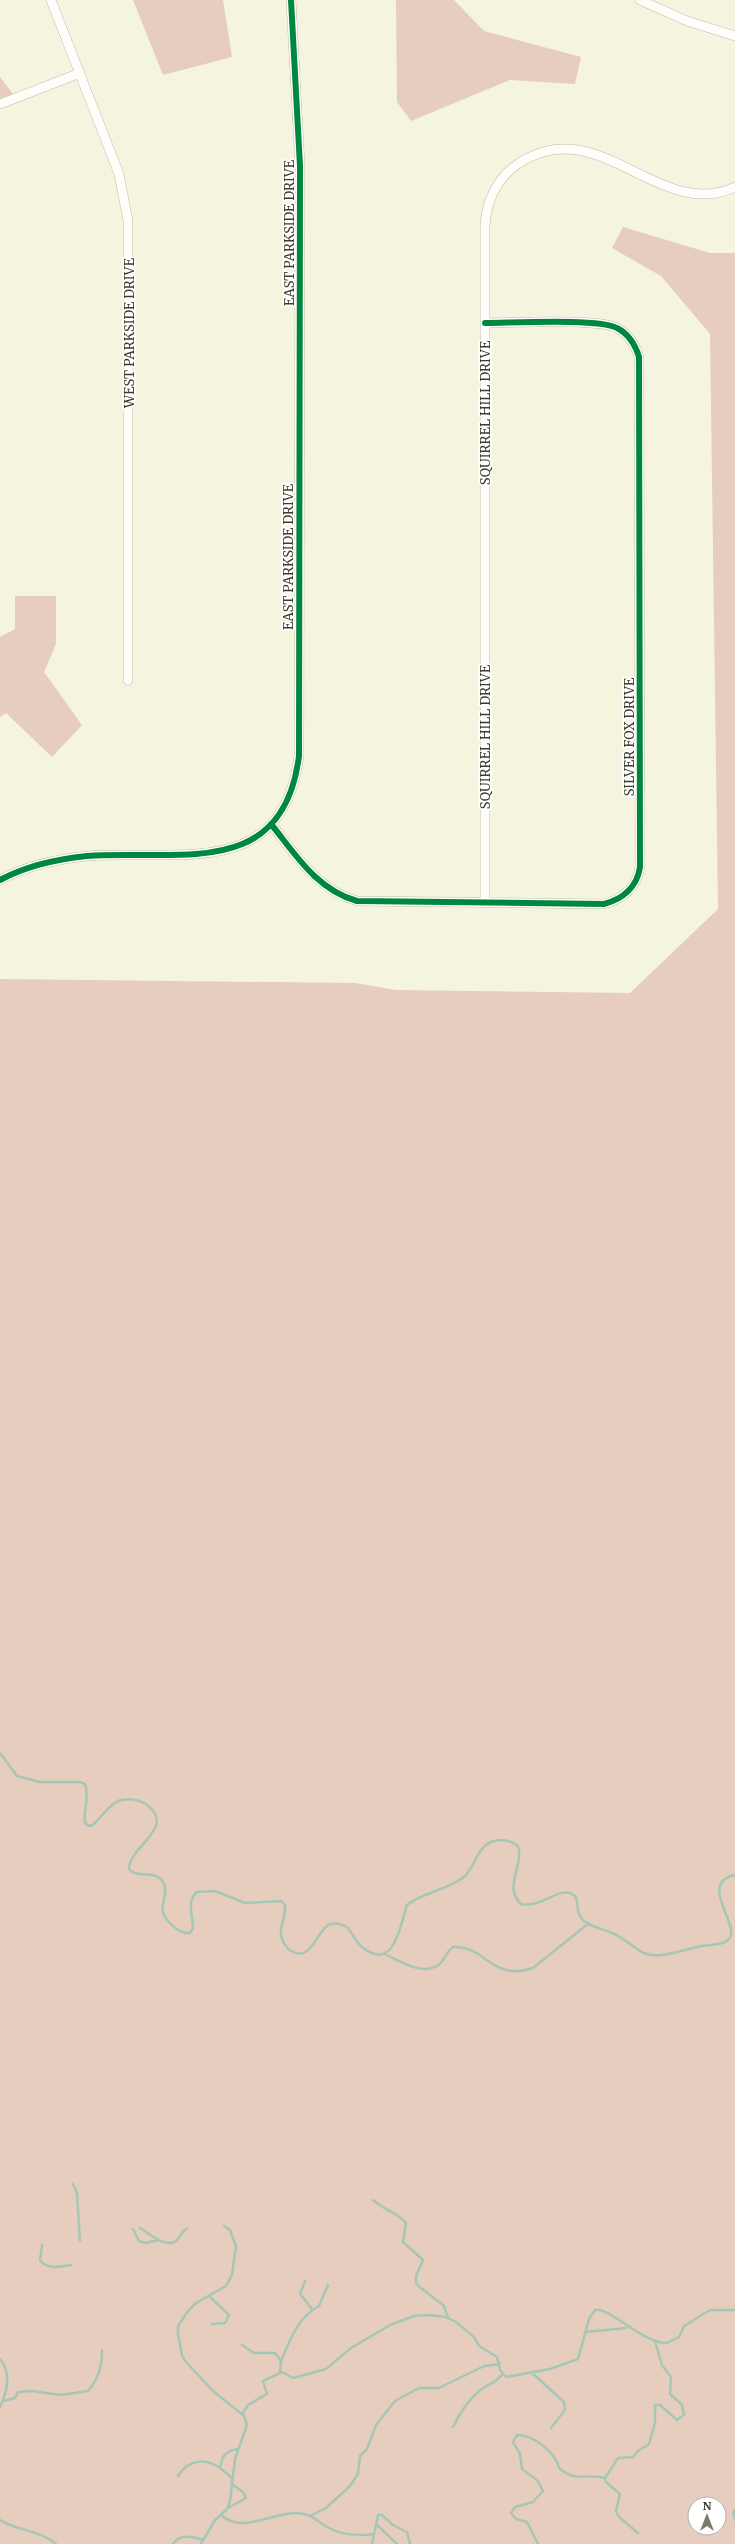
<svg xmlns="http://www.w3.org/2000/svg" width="735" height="2544" viewBox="0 0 735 2544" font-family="Merriweather,serif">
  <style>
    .forest { fill: #e6cdbd; fill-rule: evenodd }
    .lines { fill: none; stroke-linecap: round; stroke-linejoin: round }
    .stream { stroke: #a7c7b6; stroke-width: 2.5 }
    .street-casing { stroke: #bdbcac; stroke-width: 10 }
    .street { stroke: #fefdfa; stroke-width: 9 }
    .cycleway-casing { stroke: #fff; stroke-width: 8 }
    .cycleway { stroke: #00873e; stroke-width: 6 }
    .labels { text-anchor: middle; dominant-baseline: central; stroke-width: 3.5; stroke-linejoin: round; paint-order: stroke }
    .street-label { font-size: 13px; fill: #3c3b2c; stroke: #fff }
  </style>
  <rect width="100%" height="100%" fill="#f5f4df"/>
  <!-- forest -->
  <path class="forest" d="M 133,0 L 223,0 L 232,57 L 163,75 Z
    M 396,0 L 454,0 L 484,31 L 581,57 L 575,84 L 510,80 L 411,121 L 397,102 Z
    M 0,77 L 16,98 L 0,104 Z
    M 623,227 L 710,253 L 735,253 L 735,2544 L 0,2544 L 0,979 L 355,983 L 396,990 L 630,993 L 718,909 L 710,334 L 661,276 L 612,248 ZM 695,2504 L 719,2504 L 719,2528 L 695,2528 Z
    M 15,596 L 56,596 L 56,644 L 44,672 L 82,725 L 52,757 L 6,713 L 0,717 L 0,637 L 15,629 Z"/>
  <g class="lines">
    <!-- stream -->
    <path class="stream" d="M 0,1753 L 17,1776 L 40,1782 L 80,1782 L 85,1784 C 90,1796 83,1810 85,1823 L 89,1826 C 96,1827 108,1803 121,1800 C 131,1798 139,1799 147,1805 C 177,1828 129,1846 129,1869 C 138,1880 157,1868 164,1884 C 170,1900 152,1908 173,1926 C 178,1931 183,1933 190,1933 L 193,1928 C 193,1915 186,1901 197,1892 L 215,1891 L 245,1903 L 281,1901 L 285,1905 C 286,1916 280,1926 281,1935 C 282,1941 286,1948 291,1951 C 311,1962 315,1935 327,1926 C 333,1921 341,1924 347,1927 C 352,1933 356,1942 362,1947 C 394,1973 400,1926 407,1905 C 423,1892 449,1890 465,1876 C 475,1866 478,1847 491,1842 C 501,1838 510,1840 518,1846 C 524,1866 503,1887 521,1904 C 541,1908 556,1889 570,1893 C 581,1897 575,1908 580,1916 C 586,1927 602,1928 612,1933 C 622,1937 631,1945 640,1951 C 657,1962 683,1949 702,1946 C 711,1944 728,1946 731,1935 C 735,1920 700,1882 735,1875
      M 385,1954 C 399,1961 421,1975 437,1966 C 444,1962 446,1952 453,1947 C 485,1945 492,1982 533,1968 L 589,1923
      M 73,2184 L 77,2193 L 80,2241
      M 373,2200 C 383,2209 399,2214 406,2223 L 403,2242 L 423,2260 L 416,2276 L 416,2284 L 444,2306 L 448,2318
      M 224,2226 L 230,2230 L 236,2246 L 232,2275 L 226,2286 L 196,2303 L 188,2311 L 178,2326 L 178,2334 L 182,2355 L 185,2361 L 213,2391 L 243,2415
      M 140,2228 C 149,2233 167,2250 177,2240 C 181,2236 181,2231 187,2229
      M 133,2229 L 139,2241 L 146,2243 L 158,2240
      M 42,2245 L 40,2260 C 47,2270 60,2267 71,2265
      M 305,2281 L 300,2294 L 312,2309
      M 210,2297 L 229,2315 L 225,2323 L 212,2324
      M 586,2332 L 626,2328
      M 242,2345 L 254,2353 L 275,2353 L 281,2361 L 280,2372
      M 0,2359 C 12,2373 7,2392 0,2407
      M 281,2361 C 290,2340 298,2317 319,2306 L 328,2285
      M 531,2372 L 564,2402 L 565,2410 L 551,2428
      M 3,2401 L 15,2398 L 18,2392 L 32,2391 L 61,2395 L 88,2391 C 99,2378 102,2366 102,2350
      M 453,2427 C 460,2413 467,2401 479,2391 C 488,2384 493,2385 502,2375
      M 178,2476 C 188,2460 205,2457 220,2468
      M 232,2478 L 220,2468 C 222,2456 225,2451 238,2449
      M 228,2508 L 246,2498 L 244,2493 L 231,2483
      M 735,2510 L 733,2513 L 735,2520
      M 221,2515 C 242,2534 271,2513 296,2513 C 311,2513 318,2522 329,2528 C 341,2535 360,2536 374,2534
      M 310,2516 L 326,2508 L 350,2486 L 358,2474 L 360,2456 L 367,2449 L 376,2425 L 395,2401 L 419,2388 L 439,2388 L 484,2366 L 500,2364
      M 0,2520 C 18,2531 39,2530 56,2544
      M 376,2524 L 397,2544
      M 638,2533 L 619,2517 L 616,2511 L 620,2494 L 606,2482 L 605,2478 L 618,2458 L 633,2457 L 638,2451 L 649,2444 L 655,2423 L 655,2405 L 660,2405 L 677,2420 L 684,2415 L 682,2405 L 670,2394 L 671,2377 L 662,2365 L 655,2341
      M 173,2544 C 180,2533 193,2537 204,2540
      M 201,2544 L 215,2520 L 227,2509 L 230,2501 L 235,2459 L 247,2425 L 243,2413 L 248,2405 L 267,2394 L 263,2381 L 282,2372 L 293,2378 L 326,2369 L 351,2348 L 390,2325 L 414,2316 L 429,2315 L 446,2317 L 456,2322 L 474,2337 L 479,2346 L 497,2357 L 500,2370 L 506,2377 L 550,2369 L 578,2359 L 589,2319 L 595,2310 C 610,2307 642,2343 667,2343 L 679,2337 L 684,2326 L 710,2310 L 735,2310
      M 372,2544 L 378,2515 L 382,2515 L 393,2525 L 407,2532 L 410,2544
      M 538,2544 L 527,2522 L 516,2519 L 511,2513 L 515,2507 L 533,2502 L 543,2491 L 538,2481 L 522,2469 L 520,2454 L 513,2442 L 517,2435 C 534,2435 555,2452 559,2468 C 576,2483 586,2473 605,2478"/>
    <defs>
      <path id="street" d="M 51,0 L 119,174 L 128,221 L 128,680
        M 640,0 L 687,21 L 735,36
        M 0,104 L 80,73
        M 271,824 C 296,855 317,890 357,901 L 604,904 C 623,899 637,887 640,867 L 639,357 C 635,344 629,334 617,328 C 599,318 511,323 485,323
        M 0,880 C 26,866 58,859 87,856 C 177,849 283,882 299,756 L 300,166 L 291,0
        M 485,903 L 485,226 C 486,203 496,180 515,166 C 597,107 658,223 735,187"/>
    </defs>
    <!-- street casing -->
    <use href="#street" class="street-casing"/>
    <!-- street -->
    <use href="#street" class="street"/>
    <defs>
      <path id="cycleway" d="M 271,824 C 296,855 317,890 357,901 L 604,904 C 623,899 637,887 640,867 L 639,357 C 635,344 629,334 617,328 C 599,318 511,323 485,323
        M 0,880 C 26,866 58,859 87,856 C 177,849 283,882 299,756 L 300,166 L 291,0"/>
    </defs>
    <!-- cycleway casing -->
    <use href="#cycleway" class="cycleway-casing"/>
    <!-- cycleway -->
    <use href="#cycleway" class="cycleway"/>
  </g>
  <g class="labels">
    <!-- street labels -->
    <g class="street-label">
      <text transform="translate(289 233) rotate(-90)">EAST PARKSIDE DRIVE</text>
      <text transform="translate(129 333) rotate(-90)">WEST PARKSIDE DRIVE</text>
      <text transform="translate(485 413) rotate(-90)">SQUIRREL HILL DRIVE</text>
      <text transform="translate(288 557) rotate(-90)">EAST PARKSIDE DRIVE</text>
      <text transform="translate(485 737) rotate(-90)">SQUIRREL HILL DRIVE</text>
      <text transform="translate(629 737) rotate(-90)">SILVER FOX DRIVE</text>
    </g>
  </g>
  <!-- north arrow -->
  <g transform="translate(707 2516)"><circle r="19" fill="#ffffff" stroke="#b1b1ab"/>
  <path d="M0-3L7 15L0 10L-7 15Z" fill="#7d7c6b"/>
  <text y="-6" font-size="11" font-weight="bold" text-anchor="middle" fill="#3c3b2c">N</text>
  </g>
</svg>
